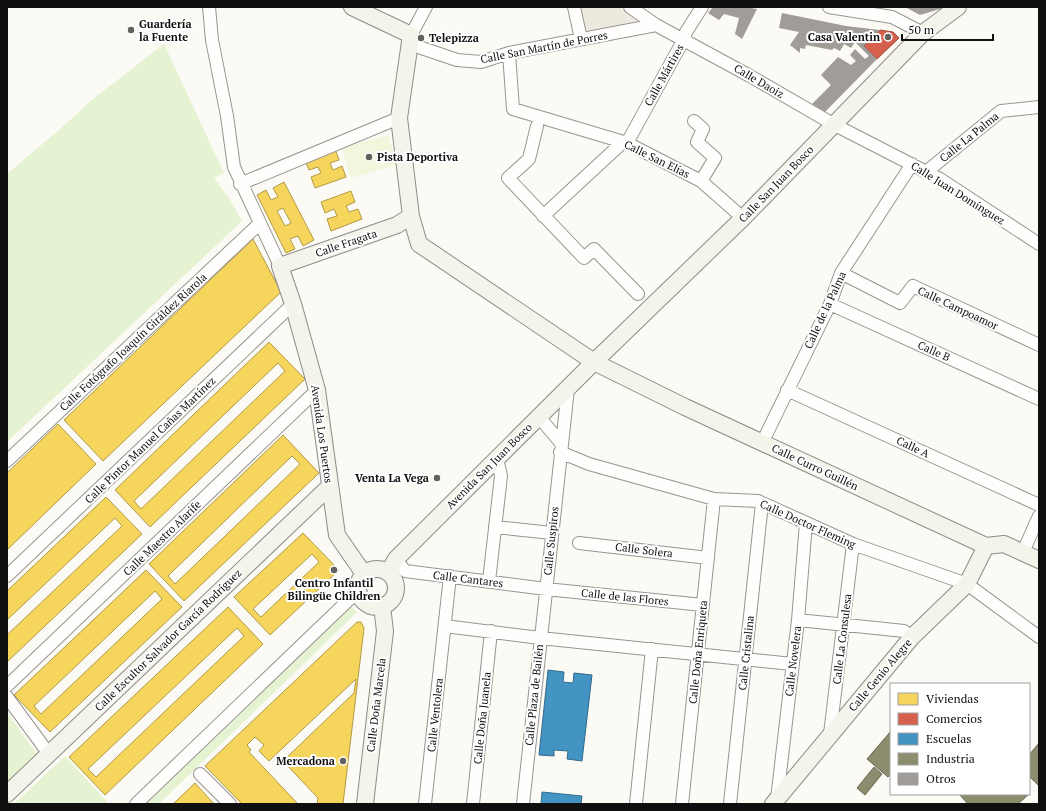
<svg xmlns="http://www.w3.org/2000/svg" width="1046" height="811" viewBox="0 0 1046 811" font-family="'PT Serif',serif">
  <style>
    .green { fill: #e6f3d2 }
    .pitch { fill: #f0f7dc }
    .plaza { fill: #ede9df }
    .homes { fill: #f6d55c; stroke: #b19a45; fill-rule: evenodd }
    .shops { fill: #d6604d; stroke: #9a483a }
    .schools { fill: #4393c3; stroke: #336b8d }
    .industry { fill: #8c8c6e; stroke: #666652 }
    .building { fill: #a09d99 }
    .lines { fill: none; stroke-linecap: round; stroke-linejoin: round }
    .street-casing { stroke: #969592; stroke-width: 14 }
    .secondary-casing { stroke: #8c8b89; stroke-width: 18 }
    .street { stroke: #fffefd; stroke-width: 12 }
    .secondary { stroke: #f5f4eb; stroke-width: 16 }
    .poi-dot { fill: #62615f; stroke: #fff; stroke-width: 1.5 }
    .labels { text-anchor: middle; dominant-baseline: central; stroke-width: 4; stroke-linejoin: round; paint-order: stroke }
    .poi-label { font-size: 11px; font-weight: bold; fill: #0f0f0f; stroke: #fff; text-anchor: start }
    .street-label { font-size: 11px; fill: #0f0f0f; stroke: #fff }
  </style>
  <rect width="100%" height="100%" fill="#fcfaf4"/>
  <!-- green -->
  <path class="green" d="M 164,44 L 224,173 L 214,178 L 229,198 L 242,221 L 7,442 L 7,174 L 59,130 L 93,99 Z
    M 351,606 L 357,612 L 159,804 L 143,804 Z
    M 7,712 L 36,753 L 7,782 Z
    M 65,756 L 109,804 L 14,804 Z"/>
  <!-- pitch -->
  <path class="pitch" d="M 388,135 L 397,165 L 351,178 L 342,148 Z"/>
  <!-- plaza -->
  <path class="plaza" d="M 571,7 L 620,7 L 637,21 L 575,36 Z"/>
  <!-- homes -->
  <path class="homes" d="M 335,149 L 339,160 L 330,163 L 333,170 L 342,166 L 346,177 L 315,188 L 311,177 L 321,173 L 318,167 L 309,170 L 305,160 Z
    M 284,182 L 314,240 L 303,246 L 298,236 L 290,239 L 295,249 L 286,253 L 257,195 L 266,190 L 271,200 L 278,197 L 273,188 ZM 283,208 L 291,223 L 285,226 L 277,211 Z
    M 351,191 L 355,202 L 346,206 L 349,212 L 358,209 L 362,219 L 331,231 L 327,219 L 337,216 L 334,209 L 325,213 L 321,202 Z
    M 253,239 L 281,292 L 103,461 L 64,420 Z
    M 269,342 L 305,379 L 150,527 L 115,490 ZM 278,363 L 285,371 L 141,509 L 134,501 Z
    M 58,424 L 96,464 L 7,550 L 7,473 Z
    M 283,435 L 319,473 L 184,601 L 149,564 ZM 292,456 L 300,464 L 175,584 L 168,576 Z
    M 106,497 L 142,534 L 7,662 L 7,635 L 122,526 L 115,518 L 7,620 L 7,591 Z
    M 303,533 L 339,570 L 270,635 L 234,597 ZM 312,554 L 319,562 L 261,617 L 253,609 Z
    M 146,570 L 182,607 L 50,732 L 14,695 ZM 155,591 L 162,599 L 41,714 L 34,706 Z
    M 228,607 L 263,644 L 105,795 L 69,757 ZM 237,628 L 244,636 L 96,777 L 88,769 Z
    M 357,622 L 361,622 L 364,628 L 343,804 L 317,804 L 318,798 L 283,761 L 354,693 L 356,679 L 269,761 L 259,751 L 264,745 L 255,737 L 247,745 L 251,750 L 249,752 L 298,804 L 242,804 L 205,766 Z
    M 195,783 L 214,804 L 173,804 Z"/>
  <!-- shops -->
  <path class="shops" d="M 880,30 L 893,32 L 899,38 L 877,59 L 864,46 Z"/>
  <!-- schools -->
  <path class="schools" d="M 548,670 L 564,672 L 563,682 L 573,683 L 574,673 L 592,675 L 582,761 L 567,759 L 568,751 L 554,750 L 554,756 L 539,755 Z
    M 542,792 L 582,796 L 581,804 L 541,804 Z"/>
  <!-- industry -->
  <path class="industry" d="M 891,731 L 891,773 L 888,777 L 867,759 Z
    M 1039,743 L 1039,786 L 1029,776 L 1029,755 Z
    M 874,767 L 882,774 L 865,795 L 857,788 Z
    M 959,794 L 1029,794 L 1018,804 L 968,804 Z"/>
  <!-- building -->
  <path class="building" d="M 713,7 L 745,7 L 757,9 L 742,39 L 735,34 L 739,18 L 724,14 L 719,20 L 708,13 Z
    M 905,7 L 947,7 L 920,15 Z
    M 782,13 L 846,26 L 880,30 L 864,46 L 877,59 L 825,112 L 812,104 L 831,85 L 821,75 L 838,57 L 851,65 L 856,61 L 850,55 L 855,49 L 865,59 L 869,56 L 855,42 L 851,48 L 844,44 L 840,51 L 834,48 L 832,50 L 806,45 L 805,49 L 800,48 L 800,53 L 790,45 L 799,32 L 779,28 Z"/>
  <g class="lines">
    <defs>
      <path id="street" d="M 209,7 L 212,40 L 227,116 L 234,167 L 280,266
        M 574,7 L 581,39
        M 630,7 L 656,25 L 750,76 L 833,124 L 940,179 L 1039,244
        M 829,7 L 892,17 L 923,33
        M 411,35 L 426,7
        M 410,44 L 457,60 L 481,62 L 509,53 L 656,25
        M 509,53 L 513,109 L 627,143 L 701,181 L 743,218
        M 694,121 L 703,129 L 697,142 L 715,158 L 701,181
        M 537,126 L 529,159 L 508,178 L 584,258 L 594,249 L 638,294
        M 627,143 L 684,39 L 686,32 L 702,7
        M 926,172 L 1001,111 L 1039,107
        M 240,184 L 399,118
        M 543,216 L 623,142
        M 841,273 L 900,303 L 913,286 L 1039,345
        M 830,304 L 1039,399
        M 787,390 L 1039,505
        M 539,417 L 561,443
        M 762,443 L 830,304 L 841,273 L 912,164
        M 560,452 L 589,464 L 714,499 L 758,501 L 853,544 L 967,584 L 1039,637
        M 7,461 L 260,223
        M 495,527 L 552,533
        M 579,543 L 708,558
        M 1023,552 L 1039,516
        M 396,559 L 405,571 L 546,589 L 703,605
        M 7,576 L 293,304
        M 489,581 L 501,476 L 497,458
        M 798,620 L 904,631 L 912,637
        M 445,626 L 540,638 L 792,664
        M 7,686 L 317,390
        M 7,697 L 49,754
        M 830,734 L 853,544
        M 200,774 L 230,804
        M 777,799 L 798,620 L 806,523
        M 136,804 L 358,591
        M 425,804 L 450,576
        M 473,804 L 491,631
        M 523,804 L 568,389
        M 636,804 L 652,649
        M 682,804 L 714,499
        M 730,804 L 762,503"/>
      <path id="secondary" d="M 352,7 L 411,35 L 399,118 L 411,216 L 419,244 L 594,362 L 685,407 L 986,546 L 1004,544 L 1039,560
        M358 588a19 19 0 1 1 38 0a19 19 0 1 1-38 0Z
        M 388,573 L 396,559 L 594,362 L 743,218 L 923,33 L 958,7
        M 364,574 L 337,535 L 317,390 L 293,304 L 280,266 L 397,225 L 411,216
        M 7,794 L 330,486
        M 365,804 L 385,631 L 382,606
        M 773,804 L 912,637 L 967,584 L 986,546"/>
    </defs>
    <!-- street casing -->
    <use href="#street" class="street-casing"/>
    <!-- secondary casing -->
    <use href="#secondary" class="secondary-casing"/>
    <!-- street -->
    <use href="#street" class="street"/>
    <!-- secondary -->
    <use href="#secondary" class="secondary"/>
  </g>
  <!-- markers -->
  <g class="poi-dot">
    <circle cx="131" cy="30" r="4"/>
    <circle cx="888" cy="37" r="4"/>
    <circle cx="421" cy="38" r="4"/>
    <circle cx="369" cy="157" r="4"/>
    <circle cx="437" cy="478" r="4"/>
    <circle cx="334" cy="570" r="4"/>
    <circle cx="343" cy="761" r="4"/>
  </g>
  <g class="labels">
    <!-- poi labels -->
    <g class="poi-label">
      <text x="139" y="24">Guardería<tspan x="139" dy="13">la Fuente</tspan></text>
      <text x="880" y="37" text-anchor="end">Casa Valentin</text>
      <text x="429" y="38">Telepizza</text>
      <text x="377" y="157">Pista Deportiva</text>
      <text x="429" y="478" text-anchor="end">Venta La Vega</text>
      <text x="334" y="583" text-anchor="middle">Centro Infantil<tspan x="334" dy="13">Bilingüe Children</tspan></text>
      <text x="335" y="761" text-anchor="end">Mercadona</text>
    </g>
    <!-- street labels -->
    <g class="street-label">
      <text transform="translate(544 47) rotate(-11)">Calle San Martín de Porres</text>
      <text transform="translate(664 75) rotate(-61)">Calle Mártires</text>
      <text transform="translate(759 81) rotate(30)">Calle Daoiz</text>
      <text transform="translate(969 137) rotate(-39)">Calle La Palma</text>
      <text transform="translate(657 159) rotate(26)">Calle San Elías</text>
      <text transform="translate(776 184) rotate(-46)">Calle San Juan Bosco</text>
      <text transform="translate(958 193) rotate(32)">Calle Juan Domínguez</text>
      <text transform="translate(346 243) rotate(-19)">Calle Fragata</text>
      <text transform="translate(958 308) rotate(25)">Calle Campoamor</text>
      <text transform="translate(825 310) rotate(-65)">Calle de la Palma</text>
      <text transform="translate(133 342) rotate(-43)">Calle Fotógrafo Joaquín Giráldez Riarola</text>
      <text transform="translate(934 351) rotate(24)">Calle B</text>
      <text transform="translate(322 434) rotate(82)">Avenida Los Puertos</text>
      <text transform="translate(150 440) rotate(-44)">Calle Pintor Manuel Cañas Martínez</text>
      <text transform="translate(913 447) rotate(25)">Calle A</text>
      <text transform="translate(489 466) rotate(-45)">Avenida San Juan Bosco</text>
      <text transform="translate(815 467) rotate(25)">Calle Curro Guillén</text>
      <text transform="translate(808 524) rotate(24)">Calle Doctor Fleming</text>
      <text transform="translate(162 538) rotate(-44)">Calle Maestro Alarife</text>
      <text transform="translate(551 541) rotate(-84)">Calle Suspiros</text>
      <text transform="translate(644 550) rotate(7)">Calle Solera</text>
      <text transform="translate(468 579) rotate(7)">Calle Cantares</text>
      <text transform="translate(625 597) rotate(6)">Calle de las Flores</text>
      <text transform="translate(842 639) rotate(-83)">Calle La Consulesa</text>
      <text transform="translate(168 640) rotate(-44)">Calle Escultor Salvador García Rodríguez</text>
      <text transform="translate(698 652) rotate(-84)">Calle Doña Enriqueta</text>
      <text transform="translate(746 653) rotate(-84)">Calle Cristalina</text>
      <text transform="translate(793 661) rotate(-83)">Calle Novelera</text>
      <text transform="translate(880 675) rotate(-50)">Calle Genio Alegre</text>
      <text transform="translate(534 695) rotate(-84)">Calle Plaza de Bailén</text>
      <text transform="translate(376 705) rotate(-83)">Calle Doña Marcela</text>
      <text transform="translate(435 715) rotate(-84)">Calle Ventolera</text>
      <text transform="translate(482 718) rotate(-84)">Calle Doña Juanela</text>
    </g>
  </g>
  <!-- border -->
  <rect width="1046" height="811" fill="none" stroke="#0f0f0f" stroke-width="16"/>
  <!-- legend -->
  <rect x="890" y="683" width="140" height="112" fill="#ffffff" stroke="#9f9f9f"/>
  <rect x="898" y="693" width="20" height="12" fill="#f6d55c" stroke="#9f9f9f"/>
  <text x="926" y="703" font-size="12" fill="#0f0f0f">Viviendas</text>
  <rect x="898" y="713" width="20" height="12" fill="#d6604d" stroke="#9f9f9f"/>
  <text x="926" y="723" font-size="12" fill="#0f0f0f">Comercios</text>
  <rect x="898" y="733" width="20" height="12" fill="#4393c3" stroke="#9f9f9f"/>
  <text x="926" y="743" font-size="12" fill="#0f0f0f">Escuelas</text>
  <rect x="898" y="753" width="20" height="12" fill="#8c8c6e" stroke="#9f9f9f"/>
  <text x="926" y="763" font-size="12" fill="#0f0f0f">Industria</text>
  <rect x="898" y="773" width="20" height="12" fill="#a09d99" stroke="#9f9f9f"/>
  <text x="926" y="783" font-size="12" fill="#0f0f0f">Otros</text>
  <!-- scale -->
  <path d="M902 34v6h91v-6" fill="none" stroke="#0f0f0f" stroke-width="2"/>
  <text x="908" y="34" font-size="12" fill="#0f0f0f" stroke="#ffffff" stroke-width="3" paint-order="stroke">50 m</text>
</svg>
